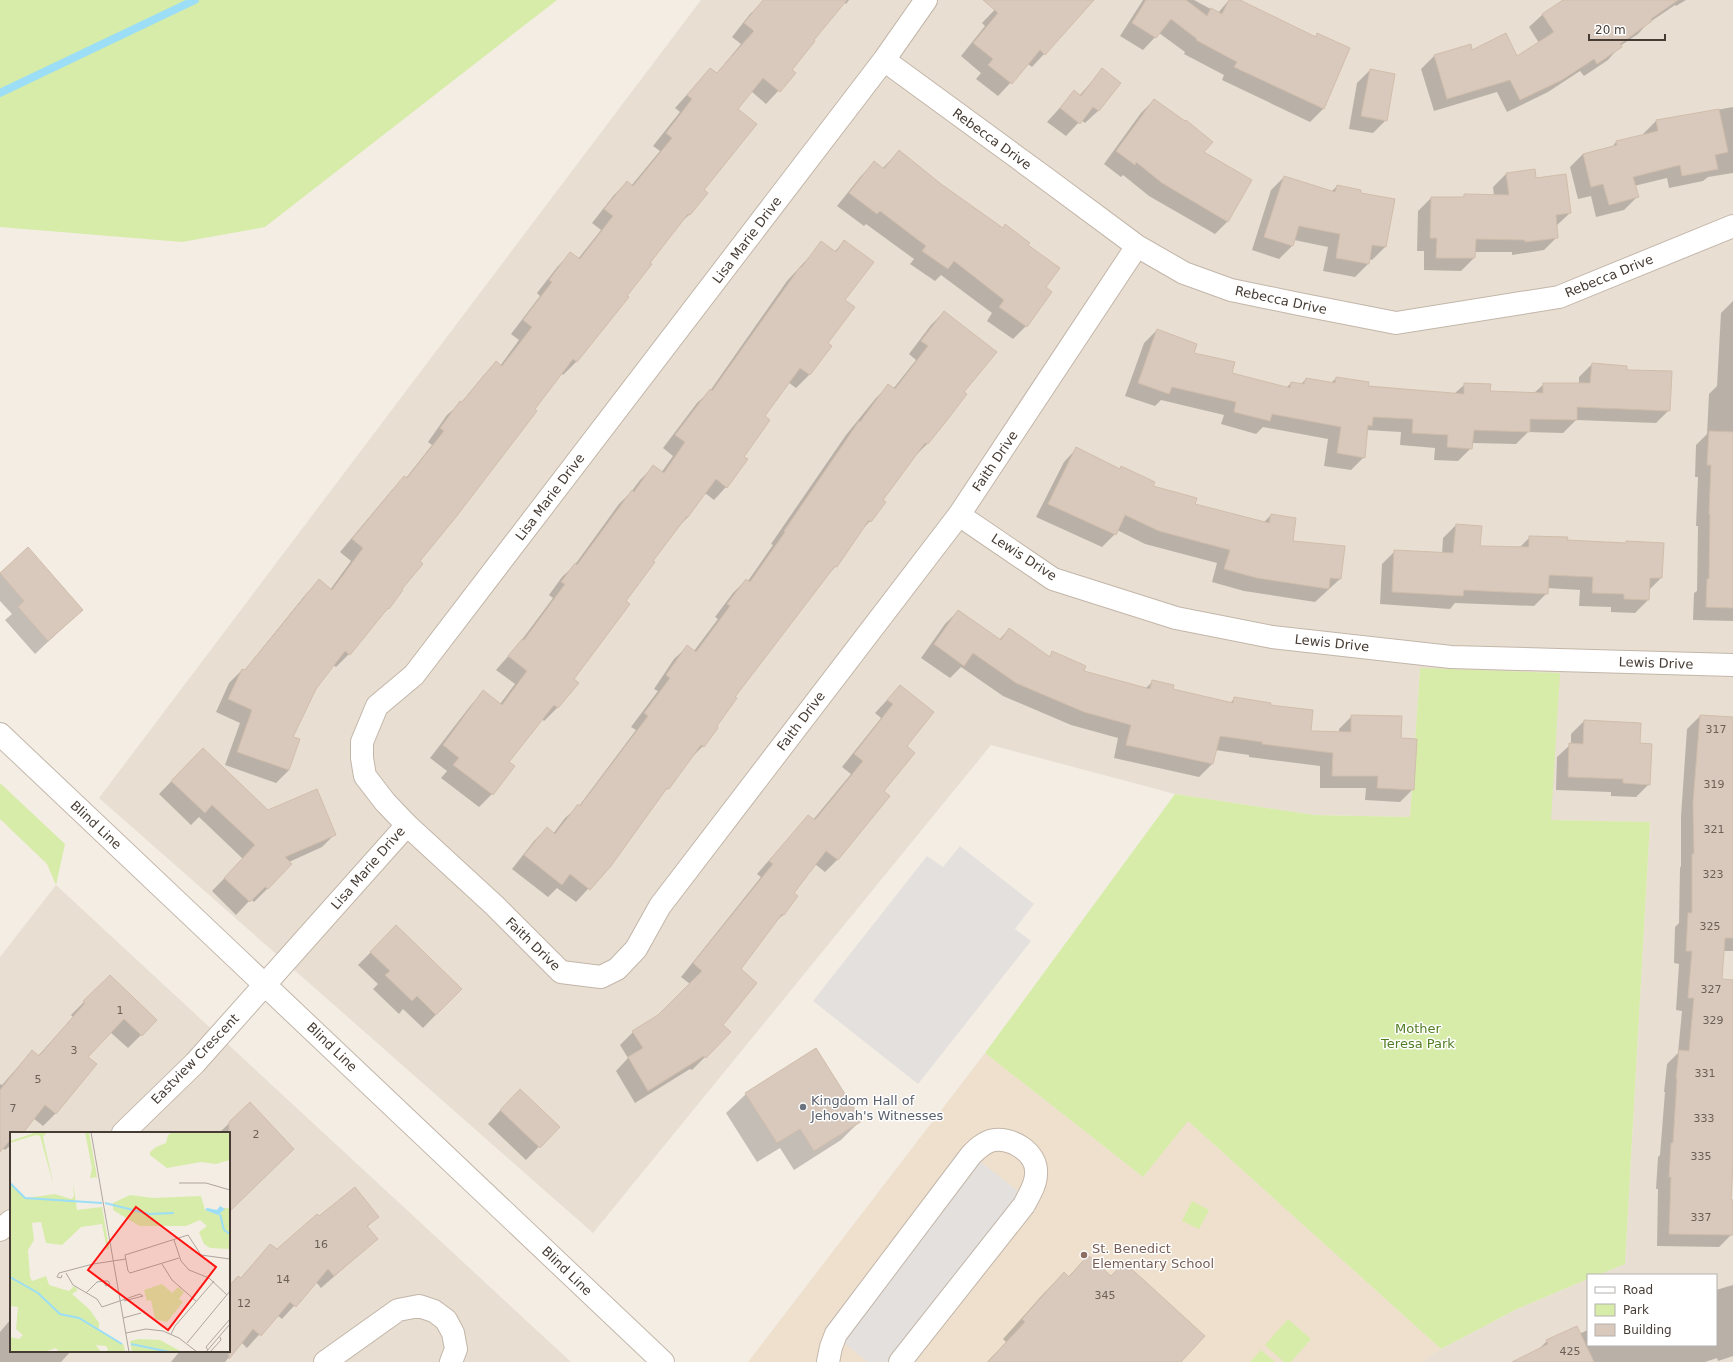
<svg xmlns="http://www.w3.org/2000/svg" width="1733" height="1362" viewBox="0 0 1733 1362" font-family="'DejaVu Sans',sans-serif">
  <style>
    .residential { fill: #e8ded2; fill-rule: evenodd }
    .education { fill: #eee0cd }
    .green { fill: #d7eca9 }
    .parking { fill: #e4e0dd }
    .shadow { fill: #0003 }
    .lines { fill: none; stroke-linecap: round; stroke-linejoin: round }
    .stream { stroke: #9bdef6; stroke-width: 8 }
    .building { fill: #d9c9bc; stroke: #d1bdab }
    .minor-casing { stroke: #c3b6a9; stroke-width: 24 }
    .minor { stroke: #fff; stroke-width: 22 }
    .worship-dot { fill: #6b7280; stroke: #fff; stroke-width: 1.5 }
    .education-dot { fill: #8d6e63; stroke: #fff; stroke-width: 1.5 }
    .labels { text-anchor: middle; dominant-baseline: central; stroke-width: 3; stroke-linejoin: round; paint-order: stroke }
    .number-label { font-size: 11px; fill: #6b5f56 }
    .street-label { font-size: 13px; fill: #463c34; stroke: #fff }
    .park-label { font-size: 13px; fill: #517d22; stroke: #fff }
    .worship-label { font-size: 13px; fill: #5b616d; stroke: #fff; text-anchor: start }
    .education-label { font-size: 13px; fill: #785e54; stroke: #fff; text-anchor: start }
    .inset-river { fill: none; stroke: #9bdef6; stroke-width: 2 }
    .inset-road { fill: none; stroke: #aea69e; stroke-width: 1 }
    .view { fill: #ff1210; fill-opacity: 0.15; stroke: #ff1210; stroke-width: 2 }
    .inset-edge { fill: none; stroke: #463c34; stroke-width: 2 }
  </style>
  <rect width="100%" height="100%" fill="#f4ede4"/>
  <!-- residential -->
  <path class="residential" d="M 701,0 L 1733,0 L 1733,1362 L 1421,1362 L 1441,1349 L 1517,1309 L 1588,1279 L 1588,1345 L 1716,1345 L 1716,1275 L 1598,1275 L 1625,1264 L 1650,822 L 1550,820 L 1559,673 L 1420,669 L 1410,817 L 1314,815 L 1175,794 L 991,745 L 593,1233 L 99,798 Z
    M 56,885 L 571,1362 L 0,1362 L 0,957 ZM 11,1133 L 229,1133 L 229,1351 L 11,1351 Z"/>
  <!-- education -->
  <path class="education" d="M 985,1053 L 1143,1177 L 1187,1120 L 1441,1349 L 1421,1362 L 748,1362 Z"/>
  <!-- green -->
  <path class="green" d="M 0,0 L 557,0 L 265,227 L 182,242 L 0,227 Z
    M 1420,668 L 1560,673 L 1551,820 L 1650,822 L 1625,1264 L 1598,1275 L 1588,1275 L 1588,1279 L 1517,1309 L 1441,1349 L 1188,1121 L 1143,1177 L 985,1053 L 1175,794 L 1314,815 L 1410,817 Z
    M 0,783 L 65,844 L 56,885 L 47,864 L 0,819 Z
    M 1192,1201 L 1209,1210 L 1199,1229 L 1182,1221 Z
    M 1288,1319 L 1311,1339 L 1291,1362 L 1284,1362 L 1265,1345 Z
    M 1261,1350 L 1275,1362 L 1250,1362 Z"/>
  <!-- parking -->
  <path class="parking" d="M 960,846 L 1034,904 L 1015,929 L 1031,941 L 918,1084 L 813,1001 L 927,856 L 943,867 Z
    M 964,1149 L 1036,1205 L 914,1362 L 868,1362 L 825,1328 Z"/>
  <!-- shadow -->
  <path class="shadow" d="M 771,0 L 849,0 L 846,4 L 844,2 L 812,41 L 791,71 L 794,74 L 766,104 L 751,91 L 736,109 L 703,190 L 690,214 L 676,227 L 626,296 L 613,317 L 576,362 L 563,375 L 561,373 L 419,561 L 401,589 L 402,590 L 388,608 L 376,621 L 349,654 L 336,667 L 333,665 L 315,688 L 292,737 L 289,770 L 276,783 L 225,765 L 240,723 L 216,712 L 229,683 L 242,670 L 244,671 L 306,594 L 319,581 L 330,590 L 351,561 L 340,552 L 392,490 L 405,477 L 406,478 L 432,445 L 428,442 L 447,415 L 461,403 L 483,376 L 496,363 L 500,366 L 519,340 L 511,334 L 540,296 L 537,293 L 558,266 L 571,253 L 578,259 L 601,230 L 592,223 L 614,195 L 627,182 L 631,186 L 660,151 L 653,146 L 680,112 L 675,108 L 710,69 L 716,74 L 741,44 L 732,37 L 750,14 L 763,2 Z
    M 1004,0 L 1092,0 L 1044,54 L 1032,67 L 1028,64 L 998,96 L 976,79 L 981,73 L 961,56 L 985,26 L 982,23 Z
    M 1143,0 L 1194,0 L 1218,13 L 1229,0 L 1239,0 L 1314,38 L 1317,35 L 1323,109 L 1310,122 L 1222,80 L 1224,75 L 1184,54 L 1185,52 L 1159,33 L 1143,50 L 1120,36 Z
    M 1564,0 L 1686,0 L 1676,6 L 1675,5 L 1647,24 L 1638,34 L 1620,46 L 1608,60 L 1584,76 L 1580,71 L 1548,92 L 1507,112 L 1497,92 L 1434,111 L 1421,69 L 1434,56 L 1472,51 L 1517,57 L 1539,43 L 1529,27 L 1542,15 Z
    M 1102,70 L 1120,83 L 1098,111 L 1085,123 L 1081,120 L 1066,136 L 1047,122 L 1074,92 L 1079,96 Z
    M 1370,70 L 1386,120 L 1373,133 L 1349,129 L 1357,83 Z
    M 1154,100 L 1203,153 L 1228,221 L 1215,234 L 1149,196 L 1123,175 L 1121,177 L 1104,164 L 1141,113 Z
    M 1733,107 L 1733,173 L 1708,177 L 1703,181 L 1669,188 L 1667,178 L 1634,186 L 1637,197 L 1624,210 L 1596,217 L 1591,196 L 1578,199 L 1570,167 L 1583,154 L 1612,147 L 1616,142 L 1644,136 L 1643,134 L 1656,121 Z
    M 899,151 L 940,184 L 1051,292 L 1026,326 L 1013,339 L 987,321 L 992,313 L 941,275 L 935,281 L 910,264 L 914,259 L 866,224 L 864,226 L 837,206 L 861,176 L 874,163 L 882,169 Z
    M 1506,174 L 1536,179 L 1570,213 L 1556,226 L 1557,237 L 1544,250 L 1512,255 L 1512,252 L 1475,252 L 1474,258 L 1461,271 L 1424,270 L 1424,251 L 1417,251 L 1418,211 L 1431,198 L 1462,198 L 1465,195 L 1494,196 L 1493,187 Z
    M 1284,177 L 1331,192 L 1337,186 L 1360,194 L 1394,200 L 1385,247 L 1372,260 L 1369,259 L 1368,264 L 1355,277 L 1323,271 L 1328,247 L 1294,240 L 1292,246 L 1279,259 L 1252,250 L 1271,190 Z
    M 845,241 L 844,300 L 827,343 L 830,346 L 809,375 L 796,388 L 788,382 L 763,416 L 726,487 L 714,500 L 705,493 L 688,517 L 677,528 L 652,561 L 572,679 L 577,683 L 557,708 L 544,721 L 542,719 L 508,762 L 513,767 L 492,794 L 479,807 L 441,778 L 447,771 L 430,758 L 471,705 L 483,692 L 500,704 L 515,684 L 496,670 L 518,645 L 553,598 L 549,595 L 562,577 L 574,566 L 619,504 L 631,492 L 640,480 L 653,467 L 661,473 L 673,456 L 663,448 L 697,403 L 710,391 L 787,281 L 822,243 L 834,252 Z
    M 1733,301 L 1733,621 L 1693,620 L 1694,593 L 1697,591 L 1698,526 L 1696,526 L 1698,477 L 1695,477 L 1696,445 L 1707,434 L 1709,394 L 1717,386 L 1721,313 Z
    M 944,312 L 963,393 L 947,419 L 927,444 L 914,457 L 882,500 L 884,502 L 870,521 L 859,533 L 836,566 L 823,580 L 734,697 L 703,746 L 690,759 L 668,788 L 658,798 L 610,865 L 576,902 L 557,888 L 548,897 L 512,869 L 534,841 L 547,828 L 553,834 L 565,818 L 579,806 L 636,730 L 631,727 L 658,691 L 654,689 L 674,659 L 687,647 L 694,651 L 718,619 L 715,617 L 733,593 L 746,580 L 748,581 L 773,545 L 771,544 L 846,435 L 876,398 L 889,385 L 893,389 L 916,360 L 909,354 L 931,325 Z
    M 1157,330 L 1193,353 L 1231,374 L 1286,388 L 1291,383 L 1301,384 L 1306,379 L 1331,383 L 1336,378 L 1367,386 L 1454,394 L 1465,384 L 1489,392 L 1534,393 L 1544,384 L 1579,384 L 1579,377 L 1592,364 L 1626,371 L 1669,410 L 1656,423 L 1576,420 L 1563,433 L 1528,432 L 1516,444 L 1472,443 L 1471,448 L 1458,461 L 1434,460 L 1435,448 L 1400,445 L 1401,432 L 1367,430 L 1364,457 L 1351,470 L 1324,466 L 1328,439 L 1263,427 L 1256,434 L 1221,424 L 1224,415 L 1161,400 L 1155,406 L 1125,396 L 1144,343 Z
    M 1076,449 L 1119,470 L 1121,467 L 1152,487 L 1194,505 L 1263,523 L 1271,515 L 1291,542 L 1340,579 L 1315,602 L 1244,591 L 1212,582 L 1217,563 L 1145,544 L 1117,530 L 1115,534 L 1102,547 L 1036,517 L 1064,462 Z
    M 1456,525 L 1479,547 L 1519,548 L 1530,537 L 1566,541 L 1624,544 L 1627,542 L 1661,578 L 1648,591 L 1648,600 L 1635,613 L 1611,612 L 1611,607 L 1579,606 L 1580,590 L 1547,588 L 1547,593 L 1534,606 L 1455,603 L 1450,609 L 1380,604 L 1382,564 L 1395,551 L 1442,554 L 1443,538 Z
    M 28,549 L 82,610 L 35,654 L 5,620 L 12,614 L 0,601 L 0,573 Z
    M 958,611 L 999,640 L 1009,629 L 1048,657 L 1053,653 L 1082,672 L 1145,689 L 1153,681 L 1172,690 L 1230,703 L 1235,698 L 1269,706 L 1310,732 L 1339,733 L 1339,729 L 1352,716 L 1400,739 L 1413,789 L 1400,802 L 1365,800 L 1366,788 L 1320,788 L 1320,766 L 1249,757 L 1249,755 L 1215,750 L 1212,764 L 1199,777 L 1114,758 L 1118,738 L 1071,725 L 1003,696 L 961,667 L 950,678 L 921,658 L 945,624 Z
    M 900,686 L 906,746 L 882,791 L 838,859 L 825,872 L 815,864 L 792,893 L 796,896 L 783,915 L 771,926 L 740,970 L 722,1025 L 730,1032 L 692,1070 L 690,1069 L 635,1103 L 616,1071 L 628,1058 L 620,1045 L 633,1032 L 658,1016 L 690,984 L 681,977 L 761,877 L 757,874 L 808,816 L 813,820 L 851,774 L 842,767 L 881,718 L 875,713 Z
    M 1700,716 L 1733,718 L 1733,951 L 1723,951 L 1721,980 L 1733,981 L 1733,1149 L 1730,1201 L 1733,1201 L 1732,1234 L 1719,1247 L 1657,1246 L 1658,1189 L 1656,1189 L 1658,1157 L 1660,1155 L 1665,1092 L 1664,1092 L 1667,1064 L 1678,1053 L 1682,1011 L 1676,1010 L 1679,964 L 1674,963 L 1675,927 L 1679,923 L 1680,868 L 1681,866 L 1681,816 L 1687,729 Z
    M 1584,721 L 1639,744 L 1649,784 L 1636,797 L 1611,796 L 1611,792 L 1556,790 L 1557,757 L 1571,744 L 1571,734 Z
    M 190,762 L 268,811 L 335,834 L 322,847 L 289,862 L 291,864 L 267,889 L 254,902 L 251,899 L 236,915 L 212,891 L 243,859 L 199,817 L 191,825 L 159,794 Z
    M 383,940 L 461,989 L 423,1028 L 403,1009 L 399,1014 L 373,989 L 378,984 L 358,965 Z
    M 110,976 L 156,1020 L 128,1048 L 110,1032 L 87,1057 L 56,1113 L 43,1126 L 33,1118 L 22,1133 L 11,1133 L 11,1145 L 5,1150 L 2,1148 L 0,1150 L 0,1084 L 2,1085 L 32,1051 L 38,1056 L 73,1017 L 71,1015 Z
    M 746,1094 L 860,1121 L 841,1140 L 794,1170 L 780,1148 L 757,1162 L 726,1113 Z
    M 250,1103 L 229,1211 L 229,1133 L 219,1133 Z
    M 507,1103 L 558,1127 L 526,1160 L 488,1124 Z
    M 378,1216 L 367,1227 L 377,1239 L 321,1288 L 316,1282 L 282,1319 L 277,1315 L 247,1348 L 241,1342 L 225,1362 L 171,1362 L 180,1351 L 229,1351 L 229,1286 L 238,1277 L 240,1279 L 270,1245 L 277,1250 L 319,1218 Z
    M 1088,1256 L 1179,1362 L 987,1362 L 1006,1342 L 1003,1339 L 1044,1293 L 1064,1273 L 1068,1277 Z
    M 1733,1285 L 1733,1356 L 1718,1361 L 1717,1358 L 1705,1362 L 1514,1362 L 1538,1350 L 1547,1341 L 1576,1327 L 1579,1334 L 1588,1330 L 1588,1345 L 1716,1345 L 1716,1290 Z
    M 11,1319 L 11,1351 L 71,1351 L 61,1362 L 0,1362 L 0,1332 Z"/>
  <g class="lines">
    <!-- stream -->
    <path class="stream" d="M 0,93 L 195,0"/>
  </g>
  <!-- building -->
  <path class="building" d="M 763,0 L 847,0 L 814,40 L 815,41 L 792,70 L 796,73 L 780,92 L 763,78 L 738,109 L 757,124 L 704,190 L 708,193 L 690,215 L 688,214 L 650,263 L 652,264 L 627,296 L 629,297 L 577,362 L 573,359 L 535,409 L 537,411 L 456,517 L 420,561 L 423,564 L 402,589 L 403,590 L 389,609 L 388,608 L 350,655 L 345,651 L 316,689 L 293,737 L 300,739 L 289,770 L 237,752 L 252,710 L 228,699 L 242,669 L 245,670 L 319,579 L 332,590 L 363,548 L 352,539 L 404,476 L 407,478 L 444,431 L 440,428 L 460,401 L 462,402 L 496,361 L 502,366 L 532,327 L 523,320 L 552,282 L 549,280 L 570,252 L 580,259 L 613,216 L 604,209 L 627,181 L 633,186 L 672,138 L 666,133 L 692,99 L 687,95 L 710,68 L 717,73 L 754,31 L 744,23 Z
    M 983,0 L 1094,0 L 1045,55 L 1040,50 L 1012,84 L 988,65 L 993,59 L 973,43 L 998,13 Z
    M 1146,0 L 1186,0 L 1207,16 L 1211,8 L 1222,14 L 1229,0 L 1240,0 L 1316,37 L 1317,33 L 1350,48 L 1324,109 L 1234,67 L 1237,62 L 1196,40 L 1197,39 L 1171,19 L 1156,38 L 1132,23 Z
    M 1563,0 L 1678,0 L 1651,19 L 1652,21 L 1620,44 L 1622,47 L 1597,64 L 1594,59 L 1562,80 L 1520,100 L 1510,80 L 1447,99 L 1434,55 L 1471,44 L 1472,50 L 1506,33 L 1517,56 L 1554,32 L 1542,14 Z
    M 1102,68 L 1121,83 L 1099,111 L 1093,107 L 1080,124 L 1060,108 L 1074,90 L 1081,96 Z
    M 1370,69 L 1395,74 L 1387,121 L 1361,116 Z
    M 1154,99 L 1185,121 L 1186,120 L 1213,142 L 1204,152 L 1252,180 L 1228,222 L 1162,183 L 1136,162 L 1135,165 L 1116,151 Z
    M 1719,109 L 1728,152 L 1715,155 L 1718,169 L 1682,176 L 1680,165 L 1633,177 L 1639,197 L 1609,205 L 1603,184 L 1591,187 L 1583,154 L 1617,145 L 1616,141 L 1658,131 L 1656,120 Z
    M 899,150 L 941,184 L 1003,228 L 1005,224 L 1030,243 L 1028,245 L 1060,268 L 1046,287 L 1052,292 L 1027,327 L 999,307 L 1004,300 L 954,261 L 948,269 L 922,251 L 926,246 L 880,211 L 877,214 L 849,193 L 874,161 L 884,169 Z
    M 1535,169 L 1536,178 L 1566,174 L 1571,213 L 1556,215 L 1558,238 L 1525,242 L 1525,240 L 1476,239 L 1475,258 L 1436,258 L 1437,238 L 1430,238 L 1431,197 L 1464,197 L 1464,194 L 1509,195 L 1506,173 Z
    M 1284,176 L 1335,192 L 1337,185 L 1361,190 L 1361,193 L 1395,199 L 1386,247 L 1372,245 L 1369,264 L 1336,258 L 1340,234 L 1299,226 L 1293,246 L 1264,237 Z
    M 844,240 L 874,262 L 845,300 L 855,307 L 828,343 L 832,346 L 810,375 L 800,368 L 765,416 L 770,420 L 744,457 L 748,459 L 727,488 L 716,479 L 688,517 L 687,516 L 653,561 L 655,562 L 626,601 L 630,604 L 574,679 L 579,683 L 558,708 L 554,705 L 509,762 L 515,766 L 493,795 L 453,765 L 459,758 L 443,745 L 483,690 L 502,705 L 527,671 L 508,656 L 522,639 L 524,640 L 565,584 L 561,582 L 575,563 L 577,565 L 632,490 L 634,492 L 653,465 L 664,473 L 685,442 L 675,435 L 710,389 L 712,391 L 800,267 L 801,268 L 821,241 L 836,252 Z
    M 944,311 L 997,352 L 964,392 L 967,394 L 948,419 L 928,444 L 925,443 L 883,500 L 886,502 L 871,522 L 869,520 L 837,567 L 835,566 L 735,697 L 737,698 L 717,726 L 718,728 L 704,747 L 701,745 L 669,789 L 667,788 L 611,866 L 590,890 L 570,874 L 562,885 L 524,855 L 547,827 L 555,834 L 578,804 L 580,806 L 648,716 L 644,713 L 670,678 L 666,675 L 687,645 L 696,652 L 730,606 L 727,604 L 746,579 L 750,582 L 785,532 L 784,531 L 859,421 L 860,422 L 888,384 L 895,389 L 928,346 L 921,341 Z
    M 1157,329 L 1197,344 L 1194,353 L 1235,362 L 1232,373 L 1290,388 L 1291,382 L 1304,384 L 1306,378 L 1335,383 L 1336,377 L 1369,382 L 1368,386 L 1464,394 L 1464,383 L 1491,384 L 1490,391 L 1543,393 L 1543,383 L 1590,383 L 1592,363 L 1627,366 L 1627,370 L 1672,371 L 1670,411 L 1577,407 L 1577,420 L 1530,419 L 1530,432 L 1474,430 L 1472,449 L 1447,447 L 1448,435 L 1412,433 L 1413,419 L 1373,417 L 1372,426 L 1368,425 L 1365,458 L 1337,453 L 1341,427 L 1272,414 L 1270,421 L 1234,412 L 1236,402 L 1172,387 L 1169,394 L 1138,383 Z
    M 1709,431 L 1733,432 L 1733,608 L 1706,607 L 1707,579 L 1709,579 L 1710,514 L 1709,514 L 1711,465 L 1707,465 Z
    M 1076,447 L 1120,469 L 1121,466 L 1155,482 L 1153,486 L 1197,498 L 1195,504 L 1269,523 L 1271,514 L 1296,518 L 1293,541 L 1345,546 L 1341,579 L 1330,578 L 1329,589 L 1257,578 L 1224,569 L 1230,550 L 1159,531 L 1125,515 L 1116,535 L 1048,504 Z
    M 1456,524 L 1482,526 L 1480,546 L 1529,547 L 1529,536 L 1568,537 L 1567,540 L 1626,543 L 1626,541 L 1664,543 L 1662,578 L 1650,578 L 1649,600 L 1624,599 L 1624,594 L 1592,593 L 1593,577 L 1549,575 L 1548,594 L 1464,590 L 1463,596 L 1392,592 L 1394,550 L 1453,553 Z
    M 28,547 L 83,610 L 48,641 L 18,607 L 24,601 L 0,573 Z
    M 958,610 L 1001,640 L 1009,628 L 1050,657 L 1052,651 L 1086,666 L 1084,671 L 1150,689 L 1152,680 L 1174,685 L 1173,689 L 1233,703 L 1234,697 L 1271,703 L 1270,705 L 1313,710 L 1311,731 L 1351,732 L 1351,715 L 1402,716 L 1401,738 L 1417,739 L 1414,790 L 1377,788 L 1378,776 L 1332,776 L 1333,753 L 1262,744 L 1262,742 L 1220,736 L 1213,764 L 1126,745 L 1131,725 L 1084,712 L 1016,683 L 973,653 L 964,666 L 934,644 Z
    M 900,685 L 934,712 L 907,746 L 915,753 L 884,791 L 890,796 L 838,860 L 826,851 L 794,893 L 798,896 L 784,915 L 782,914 L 741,969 L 757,983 L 723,1025 L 731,1032 L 706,1058 L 704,1056 L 648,1091 L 628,1057 L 643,1048 L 632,1031 L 658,1015 L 702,971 L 693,963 L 773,864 L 769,861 L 808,815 L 815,820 L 863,761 L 854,754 L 893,704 L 887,700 Z
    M 1700,715 L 1733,717 L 1733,938 L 1725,938 L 1722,979 L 1733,980 L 1733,1165 L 1731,1200 L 1733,1200 L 1733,1235 L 1669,1234 L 1671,1177 L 1669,1177 L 1671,1143 L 1673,1143 L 1677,1079 L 1676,1079 L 1679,1050 L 1689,1051 L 1694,998 L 1688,998 L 1692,951 L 1686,951 L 1688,913 L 1692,913 L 1692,854 L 1694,854 L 1693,803 Z
    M 1584,720 L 1641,723 L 1640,743 L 1652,744 L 1650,785 L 1623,783 L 1623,779 L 1568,777 L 1569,743 L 1583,744 Z
    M 203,748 L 268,810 L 317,789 L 336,835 L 285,857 L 292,864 L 268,889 L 265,887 L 250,902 L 224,878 L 255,845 L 212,805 L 205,813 L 171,781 Z
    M 396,925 L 462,989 L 436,1015 L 417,996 L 412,1001 L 385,975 L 390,971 L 370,952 Z
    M 110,975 L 157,1020 L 142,1036 L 124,1019 L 88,1057 L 97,1064 L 56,1114 L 45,1105 L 23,1133 L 11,1133 L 11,1139 L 0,1152 L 0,1090 L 32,1050 L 39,1056 L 85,1003 L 83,1001 Z
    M 816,1048 L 862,1121 L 814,1151 L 800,1129 L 777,1143 L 745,1093 Z
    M 520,1089 L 560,1127 L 540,1148 L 500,1110 Z
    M 250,1102 L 294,1149 L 229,1212 L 229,1122 Z
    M 355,1187 L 379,1217 L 367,1226 L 378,1239 L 334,1276 L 328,1269 L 296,1307 L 290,1302 L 261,1336 L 253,1329 L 229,1359 L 229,1286 L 238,1276 L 241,1278 L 270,1244 L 277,1249 L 317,1214 L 319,1216 Z
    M 1088,1255 L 1111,1276 L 1124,1262 L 1205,1336 L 1181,1362 L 988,1362 L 1025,1322 L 1022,1319 L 1064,1272 L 1069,1277 Z
    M 1577,1326 L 1594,1362 L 1512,1362 L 1548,1344 L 1546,1340 Z"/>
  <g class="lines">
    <defs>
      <path id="minor" d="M 926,0 L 884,60 L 414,675 L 377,706 L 362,742 L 362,758 L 365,776 L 385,802 L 407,825 L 494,905 L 561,972 L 601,977 L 617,969 L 636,949 L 660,906 L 959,515 L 1137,246
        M 884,60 L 1044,177 L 1137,246 L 1184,273 L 1231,290 L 1299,304 L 1396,323 L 1559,297 L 1733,226
        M 959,515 L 1053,579 L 1176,618 L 1272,637 L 1451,657 L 1733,665
        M 0,734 L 663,1362
        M 123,1133 L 195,1063 L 407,825
        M 0,1230 L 11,1221
        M 325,1362 L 398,1310 L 419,1306 L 434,1311 L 446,1320 L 453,1333 L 456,1349 L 451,1362
        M 828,1362 L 831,1347 L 836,1334 L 971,1155 C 977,1149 982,1144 990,1141 C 1009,1135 1038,1152 1036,1174 C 1036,1185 1029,1195 1024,1205 L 900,1362"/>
    </defs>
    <!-- minor casing -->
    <use href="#minor" class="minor-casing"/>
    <!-- minor -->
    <use href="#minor" class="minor"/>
  </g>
  <!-- markers -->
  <circle class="worship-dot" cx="803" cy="1107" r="4"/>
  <circle class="education-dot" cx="1084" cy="1255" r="4"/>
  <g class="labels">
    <!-- number labels -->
    <g class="number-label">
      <text x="1716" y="729">317</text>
      <text x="1714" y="784">319</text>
      <text x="1714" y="829">321</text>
      <text x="1713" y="874">323</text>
      <text x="1710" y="926">325</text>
      <text x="1711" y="989">327</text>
      <text x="120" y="1010">1</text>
      <text x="1713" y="1020">329</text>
      <text x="74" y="1050">3</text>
      <text x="1705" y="1073">331</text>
      <text x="38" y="1079">5</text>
      <text x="13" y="1108">7</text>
      <text x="1704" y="1118">333</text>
      <text x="256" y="1134">2</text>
      <text x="1701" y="1156">335</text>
      <text x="1701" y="1217">337</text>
      <text x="321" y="1244">16</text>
      <text x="283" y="1279">14</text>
      <text x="1105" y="1295">345</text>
      <text x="244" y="1303">12</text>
      <text x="1570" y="1351">425</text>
    </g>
    <!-- street labels -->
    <g class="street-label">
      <text transform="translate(992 139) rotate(36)">Rebecca Drive</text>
      <text transform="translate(747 240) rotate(-53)">Lisa Marie Drive</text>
      <text transform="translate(1609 276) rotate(-22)">Rebecca Drive</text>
      <text transform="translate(1281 300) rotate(12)">Rebecca Drive</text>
      <text transform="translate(995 461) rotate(-56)">Faith Drive</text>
      <text transform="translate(550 497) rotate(-53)">Lisa Marie Drive</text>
      <text transform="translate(1024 557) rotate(33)">Lewis Drive</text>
      <text transform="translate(1332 643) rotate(6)">Lewis Drive</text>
      <text transform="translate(1656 663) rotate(2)">Lewis Drive</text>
      <text transform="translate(801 721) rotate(-53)">Faith Drive</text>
      <text transform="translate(96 825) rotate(43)">Blind Line</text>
      <text transform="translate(368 868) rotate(-49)">Lisa Marie Drive</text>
      <text transform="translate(533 944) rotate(44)">Faith Drive</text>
      <text transform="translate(332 1047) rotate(44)">Blind Line</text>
      <text transform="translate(195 1059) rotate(-46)">Eastview Crescent</text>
      <text transform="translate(567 1271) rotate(44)">Blind Line</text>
    </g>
    <!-- park labels -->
    <g class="park-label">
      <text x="1418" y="1028">Mother<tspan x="1418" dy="15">Teresa Park</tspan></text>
    </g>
    <!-- worship labels -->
    <g class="worship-label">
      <text x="811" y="1100">Kingdom Hall of<tspan x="811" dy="15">Jehovah's Witnesses</tspan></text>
    </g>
    <!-- education labels -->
    <g class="education-label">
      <text x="1092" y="1248">St. Benedict<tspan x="1092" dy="15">Elementary School</tspan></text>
    </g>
  </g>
  <!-- overview -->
  <g transform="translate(10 1132)">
    <rect width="220" height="220" fill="#f4ede4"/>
    <path d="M 27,0 L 37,0 L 33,5 L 44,55 L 30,4 L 26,3 L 0,11 L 0,9 ZM 75,0 L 79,0 L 87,45 L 80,46 L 82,36 ZM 220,0 L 220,28 L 206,32 L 191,30 L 157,36 L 140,23 L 140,20 L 146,15 L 156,11 L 158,3 L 161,1 ZM 0,50 L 16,66 L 45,62 L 61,67 L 64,65 L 63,50 L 67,78 L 92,75 L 99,116 L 97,118 L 92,92 L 71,95 L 52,113 L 36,111 L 31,90 L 22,91 L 24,108 L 18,118 L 20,145 L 22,149 L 36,144 L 39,153 L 59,159 L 64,154 L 68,158 L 62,162 L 80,178 L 89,191 L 89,198 L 114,213 L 115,220 L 96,220 L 98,217 L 96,214 L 86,213 L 91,220 L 49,220 L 46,216 L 34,220 L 0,220 L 0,205 L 9,207 L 13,203 L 6,197 L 8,175 L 0,174 ZM 120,63 L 143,66 L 191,64 L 195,78 L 208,83 L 214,76 L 220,76 L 220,117 L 200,116 L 194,112 L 189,100 L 197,94 L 190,88 L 176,94 L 130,94 L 126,92 L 103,78 L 103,71 ZM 152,152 L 162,161 L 168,155 L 174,160 L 169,167 L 173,170 L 157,190 L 145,187 L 141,168 L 137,169 L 134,158 ZM 129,207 L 150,208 L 172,220 L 122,220 L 120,209 Z" fill="#d7eca9"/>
    <path d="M 210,74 L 215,77 L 208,83 L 195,78 L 197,76 L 207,78 Z" fill="#9bdef6"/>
    <path class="inset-river" d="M 0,51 L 15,66 L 92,71M 95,71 L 139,82 L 164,81M 210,82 L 214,98 L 220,102M 0,145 L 28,161 L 50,182 L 69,186 L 112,212M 121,212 L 160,220"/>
    <path class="inset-road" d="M 81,0 L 119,220M 169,51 L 196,51 L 220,58M 164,108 L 171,129 L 179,138 L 199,146 L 217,163M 169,126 L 120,141 L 118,139 L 115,123 L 178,103 L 191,123 L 220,127M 152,132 L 162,148 L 186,169M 56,141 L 63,153 L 87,167 L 92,175 L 130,162 L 133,164 L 114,169M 52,143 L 51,146 L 47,145 L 49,141 L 83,132 L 116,127M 76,161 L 87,150 L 93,149 L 98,149 L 100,152 L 96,154 L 93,149M 113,186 L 131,181M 116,201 L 136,197 L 153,199 L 169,206 L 187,220M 161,202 L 165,194 L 204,149M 177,211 L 220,159M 198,218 L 196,215 L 220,187M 196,220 L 220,192M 200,220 L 211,208 L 210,205"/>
    <path class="view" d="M 126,75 L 206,135 L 158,198 L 78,138 Z"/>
    <rect width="220" height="220" class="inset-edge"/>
  </g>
  <!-- legend -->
  <rect x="1587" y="1274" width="130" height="72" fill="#ffffff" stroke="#b5b1ae"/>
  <rect x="1595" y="1287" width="20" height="6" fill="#ffffff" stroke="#b5b1ae"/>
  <text x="1623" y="1294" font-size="12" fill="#463c34">Road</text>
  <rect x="1595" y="1304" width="20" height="12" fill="#d7eca9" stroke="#b5b1ae"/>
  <text x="1623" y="1314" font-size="12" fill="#463c34">Park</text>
  <rect x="1595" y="1324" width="20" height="12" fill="#d9c9bc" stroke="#b5b1ae"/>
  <text x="1623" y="1334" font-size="12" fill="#463c34">Building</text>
  <!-- scale -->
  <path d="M1589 34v6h76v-6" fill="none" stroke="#463c34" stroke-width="2"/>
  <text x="1595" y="34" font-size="12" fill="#463c34" stroke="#ffffff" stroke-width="3" paint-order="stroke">20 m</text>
</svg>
